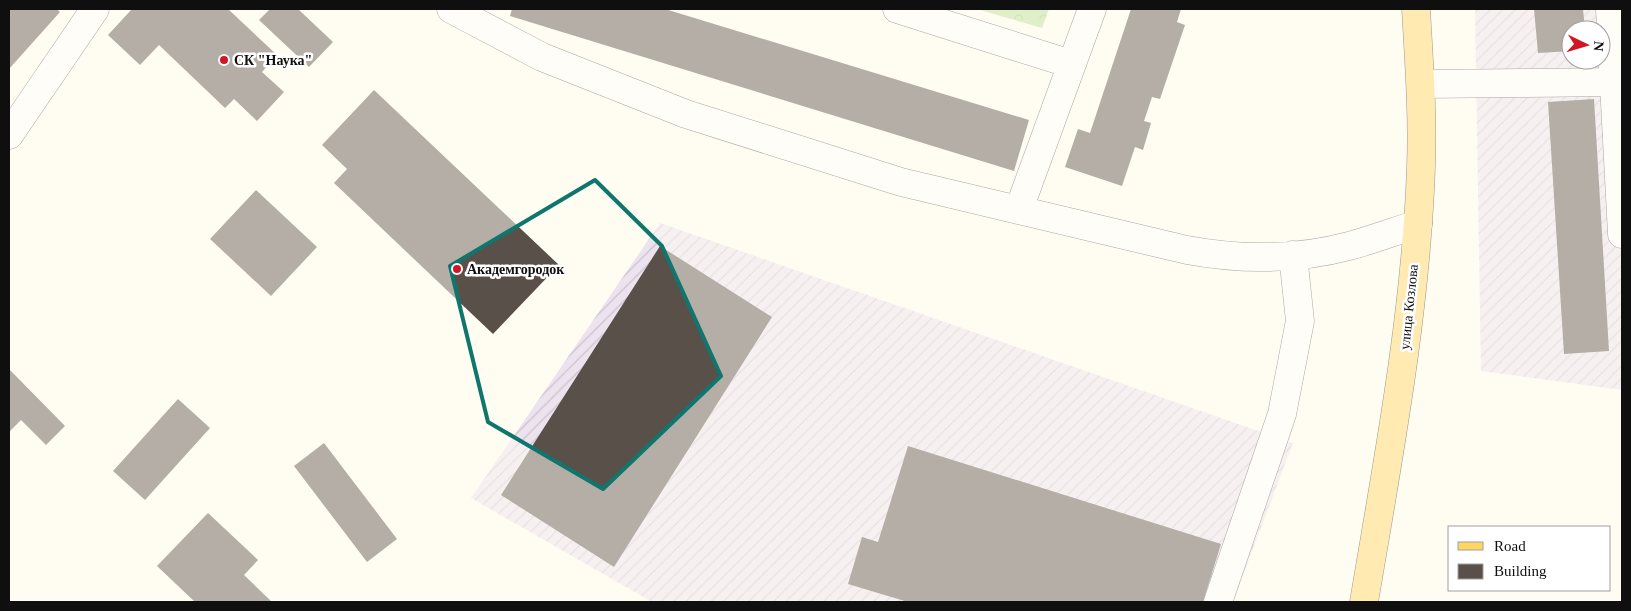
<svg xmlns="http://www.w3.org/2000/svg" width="1631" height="611" viewBox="0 0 1631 611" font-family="Georgia,serif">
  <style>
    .industrial { fill: url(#industrial-furrows); fill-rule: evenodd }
    .forest { fill: url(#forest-crowns) }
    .building { fill: #59504a }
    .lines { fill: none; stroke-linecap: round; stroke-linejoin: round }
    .minor-casing { stroke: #424242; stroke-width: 29 }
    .major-casing { stroke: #202020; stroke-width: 29 }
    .minor { stroke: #fff; stroke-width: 28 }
    .major { stroke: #ffd662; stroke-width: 28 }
    .marked { fill: none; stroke: #0f766e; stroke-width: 4; stroke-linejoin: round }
    .poi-dot { fill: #d01723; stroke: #fff; stroke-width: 2 }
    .labels { text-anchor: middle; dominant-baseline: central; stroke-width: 5; stroke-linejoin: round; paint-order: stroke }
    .poi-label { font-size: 14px; font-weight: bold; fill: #0f0f0f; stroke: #fff; text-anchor: start }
    .street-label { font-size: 14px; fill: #0f0f0f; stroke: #fff }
  </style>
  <defs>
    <pattern id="industrial-furrows" width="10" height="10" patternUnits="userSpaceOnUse" patternTransform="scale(1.25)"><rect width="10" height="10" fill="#ede3ef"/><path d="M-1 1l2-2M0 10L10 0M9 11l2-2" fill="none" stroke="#cac2cc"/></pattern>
    <pattern id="forest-crowns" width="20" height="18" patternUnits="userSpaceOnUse" patternTransform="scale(1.25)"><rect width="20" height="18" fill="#b8e193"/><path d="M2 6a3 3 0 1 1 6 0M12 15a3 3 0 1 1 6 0" fill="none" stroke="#9dc07e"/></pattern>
  </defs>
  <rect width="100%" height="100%" fill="#fffcf2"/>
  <!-- industrial -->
  <path class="industrial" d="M 1475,9 L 1622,9 L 1622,390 L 1481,371 ZM 1571,30 L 1601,30 L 1601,60 L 1571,60 Z
    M 660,223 L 1293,443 L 1233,602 L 652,602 L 471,498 Z"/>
  <!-- forest -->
  <path class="forest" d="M 977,9 L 1049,9 L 1042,28 Z"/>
  <!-- building -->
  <path class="building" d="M 9,9 L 57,9 L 60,12 L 9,69 Z
    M 132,9 L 228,9 L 277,55 L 262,72 L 284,92 L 257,121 L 234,99 L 225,108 L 159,45 L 140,65 L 108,35 Z
    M 270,9 L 298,9 L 333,42 L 309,67 L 259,20 Z
    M 512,9 L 665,9 L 1029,120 L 1014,171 L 510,16 Z
    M 1131,9 L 1181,9 L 1177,22 L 1185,25 L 1160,99 L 1152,97 L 1144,121 L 1151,123 L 1143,150 L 1135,147 L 1122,186 L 1065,167 L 1078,129 L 1090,133 Z
    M 1534,9 L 1583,9 L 1585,30 L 1571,30 L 1571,51 L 1538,53 Z
    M 374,90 L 559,265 L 493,334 L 334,183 L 347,169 L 322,145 Z
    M 1594,99 L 1609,351 L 1564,354 L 1548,102 Z
    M 256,190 L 317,247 L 271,296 L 210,239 Z
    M 660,246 L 772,317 L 614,567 L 501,495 Z
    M 9,369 L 65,426 L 46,445 L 21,420 L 9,432 Z
    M 178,399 L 210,428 L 145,500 L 113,471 Z
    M 324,443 L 397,539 L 367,562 L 294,466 Z
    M 908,446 L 1221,544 L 1203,602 L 908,602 L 848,584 L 862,537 L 878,542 Z
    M 208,513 L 258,560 L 244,575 L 272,602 L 195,602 L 157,566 Z"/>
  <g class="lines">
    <defs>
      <path id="minor" d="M 451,9 L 542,57 L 686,114 L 901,182 L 1187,250 C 1241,260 1296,260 1349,246 C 1372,240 1395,231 1418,224
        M 897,9 L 1071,64
        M 1610,9 L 1622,234
        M 1421,84 L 1622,82
        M 9,135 L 95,9
        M 1019,209 L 1092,9
        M 1218,602 L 1282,414 L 1300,321 L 1293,255"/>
      <path id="major" d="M 1364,602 C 1388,459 1416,313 1421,167 C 1423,115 1419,62 1416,9"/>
    </defs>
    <!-- minor casing -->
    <use href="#minor" class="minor-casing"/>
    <!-- major casing -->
    <use href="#major" class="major-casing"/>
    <!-- minor -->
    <use href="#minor" class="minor"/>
    <!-- major -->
    <use href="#major" class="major"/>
  </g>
  <!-- marked area -->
  <path d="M0 0H1631V611H0ZM 595,180 L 662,246 L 721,376 L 603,489 L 488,422 L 450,266 Z" fill="#fffcf2" fill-opacity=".55" fill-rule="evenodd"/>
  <path class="marked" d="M 595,180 L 662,246 L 721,376 L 603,489 L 488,422 L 450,266 Z"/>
  <!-- markers -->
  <g class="poi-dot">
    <circle cx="224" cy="60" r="5"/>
    <circle cx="457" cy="269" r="5"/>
  </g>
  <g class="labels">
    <!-- poi labels -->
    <g class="poi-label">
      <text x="234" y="60">СК "Наука"</text>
      <text x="467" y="269">Академгородок</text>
    </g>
    <!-- street labels -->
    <g class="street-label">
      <text transform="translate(1409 307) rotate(-84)">улица Козлова</text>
    </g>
  </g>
  <!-- border -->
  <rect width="1631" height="611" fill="none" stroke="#0f0f0f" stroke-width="20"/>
  <!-- legend -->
  <rect x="1448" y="526" width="162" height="65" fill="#ffffff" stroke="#9f9f9f"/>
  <rect x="1458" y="542" width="25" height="8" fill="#ffd662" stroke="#9f9f9f"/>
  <text x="1494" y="551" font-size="15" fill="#0f0f0f">Road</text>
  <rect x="1458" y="564" width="25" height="15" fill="#59504a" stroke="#9f9f9f"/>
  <text x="1494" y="576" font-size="15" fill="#0f0f0f">Building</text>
  <!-- north arrow -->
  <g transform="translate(1586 45) rotate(95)"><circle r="24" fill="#ffffff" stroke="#9f9f9f"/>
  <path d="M0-4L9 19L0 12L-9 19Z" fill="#d01723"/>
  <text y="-8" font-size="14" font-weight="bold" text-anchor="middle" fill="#0f0f0f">N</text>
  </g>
</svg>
